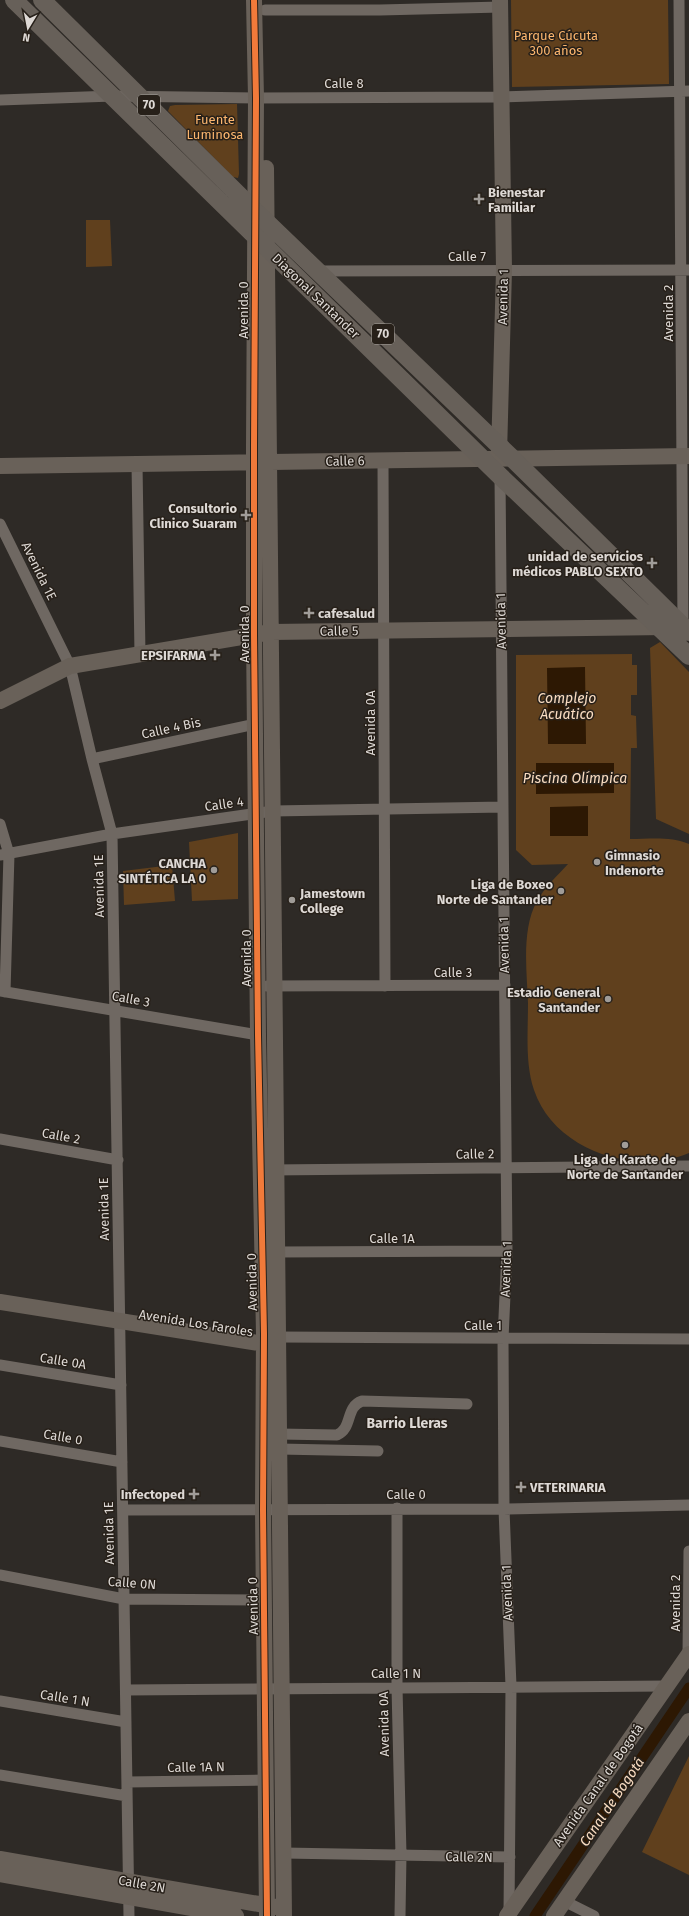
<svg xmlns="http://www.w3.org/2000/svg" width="689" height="1916" viewBox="0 0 689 1916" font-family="'Fira Sans',sans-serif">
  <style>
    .green { fill: #60401d }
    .water { fill: #2d1803 }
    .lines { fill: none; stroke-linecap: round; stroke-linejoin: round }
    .canal { stroke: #2d1803; stroke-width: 11 }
    .street { stroke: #6f6862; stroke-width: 11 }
    .secondary { stroke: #696159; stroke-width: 16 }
    .primary { stroke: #676059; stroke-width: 18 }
    .cycleway-casing { stroke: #272019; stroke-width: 8 }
    .cycleway { stroke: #f17a3a; stroke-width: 6 }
    .poi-dot { fill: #a09c98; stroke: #272019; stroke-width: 1.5 }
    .labels { text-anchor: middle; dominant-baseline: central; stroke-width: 3; stroke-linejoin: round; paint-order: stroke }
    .shield { fill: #272019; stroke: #a7a29d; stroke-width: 1 }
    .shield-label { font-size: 12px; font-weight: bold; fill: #ded9d5 }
    .park-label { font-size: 13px; fill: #fcb66e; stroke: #272019 }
    .street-label { font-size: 13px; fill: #ded9d5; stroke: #272019 }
    .poi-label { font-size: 13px; font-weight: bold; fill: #ded9d5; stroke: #272019; text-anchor: end }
    .water-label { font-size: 14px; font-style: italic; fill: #faddc2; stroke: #272019 }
    .neighbourhood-label { font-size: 14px; font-weight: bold; fill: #ded9d5; stroke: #272019 }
  </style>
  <rect width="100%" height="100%" fill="#2e2a26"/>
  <!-- green -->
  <path class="green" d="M 511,0 L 668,0 L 669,84 L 512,87 Z
    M 237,104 L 239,174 L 238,178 L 233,177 L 168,111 L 170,106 L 175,105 Z
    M 86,220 L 110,220 L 112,266 L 86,267 Z
    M 660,642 L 689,672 L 689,834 L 656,819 L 650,648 Z
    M 632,654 L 632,665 L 637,665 L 637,695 L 631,695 L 631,715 L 636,716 L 637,748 L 631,748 L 630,839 C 649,839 671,836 689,844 L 689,1153 C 634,1176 554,1150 534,1090 C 525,1063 528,1032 528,1003 C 527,972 521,930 537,901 C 545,887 557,876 568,864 L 532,865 L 516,850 L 516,655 Z
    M 238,833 L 238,899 L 192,901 L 189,842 Z
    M 172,865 L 175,901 L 124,905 L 123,871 Z
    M 689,1756 L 689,1875 L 642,1852 Z"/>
  <!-- water -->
  <path class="water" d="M 585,667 L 586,744 L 548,744 L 547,668 Z
    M 536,763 L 614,763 L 614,793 L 536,794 Z
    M 588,806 L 588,836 L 550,836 L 550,807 Z"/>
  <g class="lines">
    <!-- canal -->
    <path class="canal" d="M 535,1916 L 689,1688"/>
    <!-- street -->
    <path class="street" d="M 679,0 L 683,627
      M 265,10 L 380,10 L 501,7
      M 0,100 L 113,96 L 256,98 L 502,97 L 689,91
      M 317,271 L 688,270
      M 383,461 L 385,986
      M 137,464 L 140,654
      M 500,476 L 507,1251 L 503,1339 L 504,1509 L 511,1686 L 509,1913
      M 0,524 L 70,666 L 92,759 L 112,834 L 129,1916
      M 92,759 L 256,724
      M 0,824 L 9,854 L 5,992
      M 0,855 L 112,834 L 273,811 L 503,807
      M 267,986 L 505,985
      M 0,991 L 258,1035
      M 0,1139 L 118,1160
      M 270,1170 L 689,1166
      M 277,1252 L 507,1251
      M 278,1337 L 689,1339
      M 0,1365 L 121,1385
      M 279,1434 L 337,1435 C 353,1428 345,1407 362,1401 L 467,1404
      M 0,1441 L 122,1462
      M 279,1449 L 378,1451
      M 397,1508 L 397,1687 L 401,1855 L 400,1916
      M 123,1510 L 504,1509 L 689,1505
      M 0,1575 L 124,1599 L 264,1600
      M 688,1655 L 689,1551
      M 126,1690 L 667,1686
      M 0,1701 L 126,1722
      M 0,1775 L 127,1796
      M 127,1782 L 266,1780
      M 284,1853 L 510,1857
      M 564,1901 L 594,1916"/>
    <!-- secondary -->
    <path class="secondary" d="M 254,0 L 256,98 L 254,446 L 254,635 L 258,1035 L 264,1334 L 263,1510 L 267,1916
      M 266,168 L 284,1916
      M 499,454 L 504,270 L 500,0
      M 0,466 L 689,456
      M 0,701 L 70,666 L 271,632 L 667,627
      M 0,1302 L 265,1344 L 273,1340
      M 0,1859 L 276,1907
      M 0,1874 L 236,1916
      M 507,1916 L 689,1654
      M 554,1916 L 689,1721"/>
    <!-- primary -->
    <path class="primary" d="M 14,0 L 500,476 L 689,656
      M 42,0 L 255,211 L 512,458 L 689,632"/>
    <defs>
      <path id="cycleway" d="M 254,0 L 256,98 L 254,446 L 254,635 L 258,1035 L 264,1334 L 263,1510 L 267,1916"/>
    </defs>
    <!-- cycleway casing -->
    <use href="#cycleway" class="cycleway-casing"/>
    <!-- cycleway -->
    <use href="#cycleway" class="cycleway"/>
  </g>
  <!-- markers -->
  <g class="poi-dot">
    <path d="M477 193h4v4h4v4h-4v4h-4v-4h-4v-4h4z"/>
    <path d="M244 509h4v4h4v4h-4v4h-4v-4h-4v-4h4z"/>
    <path d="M650 557h4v4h4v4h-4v4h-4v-4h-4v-4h4z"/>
    <path d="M307 607h4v4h4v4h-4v4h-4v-4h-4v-4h4z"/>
    <path d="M213 649h4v4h4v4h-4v4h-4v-4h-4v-4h4z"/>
    <circle cx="597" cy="862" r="4"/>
    <circle cx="214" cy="870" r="4"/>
    <circle cx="561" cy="891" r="4"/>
    <circle cx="292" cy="900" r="4"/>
    <circle cx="608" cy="999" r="4"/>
    <circle cx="625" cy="1145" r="4"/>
    <path d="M519 1481h4v4h4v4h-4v4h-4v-4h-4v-4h4z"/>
    <path d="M192 1488h4v4h4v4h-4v4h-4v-4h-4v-4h4z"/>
  </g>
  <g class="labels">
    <!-- shield labels -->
    <g class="shield">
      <rect x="138" y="95" width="22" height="20" rx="3"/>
      <rect x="372" y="324" width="22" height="20" rx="3"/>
    </g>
    <g class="shield-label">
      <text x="149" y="105">70</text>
      <text x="383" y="334">70</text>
    </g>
    <!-- park labels -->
    <g class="park-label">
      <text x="556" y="35">Parque Cúcuta<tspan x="556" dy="15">300 años</tspan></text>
      <text x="215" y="119">Fuente<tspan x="215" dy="15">Luminosa</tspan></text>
    </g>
    <!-- street labels -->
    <g class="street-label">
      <text x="344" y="83">Calle 8</text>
      <text x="467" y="256">Calle 7</text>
      <text transform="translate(316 296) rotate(44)">Diagonal Santander</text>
      <text transform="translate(503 297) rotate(-89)">Avenida 1</text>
      <text transform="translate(243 310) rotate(-90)">Avenida 0</text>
      <text transform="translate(668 313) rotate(-90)">Avenida 2</text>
      <text transform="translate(345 461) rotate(-1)">Calle 6</text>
      <text transform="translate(39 571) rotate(64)">Avenida 1E</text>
      <text transform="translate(501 621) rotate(-91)">Avenida 1</text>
      <text transform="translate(339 631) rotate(-1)">Calle 5</text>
      <text transform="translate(244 634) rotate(-90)">Avenida 0</text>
      <text transform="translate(370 723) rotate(-90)">Avenida 0A</text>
      <text transform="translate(171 728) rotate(-12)">Calle 4 Bis</text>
      <text transform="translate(224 804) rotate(-8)">Calle 4</text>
      <text transform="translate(99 886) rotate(-91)">Avenida 1E</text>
      <text transform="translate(504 945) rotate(-91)">Avenida 1</text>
      <text transform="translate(246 958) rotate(-90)">Avenida 0</text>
      <text x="453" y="972">Calle 3</text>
      <text transform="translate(131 999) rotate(10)">Calle 3</text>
      <text transform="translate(61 1136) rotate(10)">Calle 2</text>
      <text transform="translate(475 1154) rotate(-1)">Calle 2</text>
      <text transform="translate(104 1209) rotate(-91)">Avenida 1E</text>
      <text x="392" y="1238">Calle 1A</text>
      <text transform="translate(506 1269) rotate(-88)">Avenida 1</text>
      <text transform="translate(252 1282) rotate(-91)">Avenida 0</text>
      <text transform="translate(196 1323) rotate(9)">Avenida Los Faroles</text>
      <text x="483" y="1325">Calle 1</text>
      <text transform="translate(63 1361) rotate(9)">Calle 0A</text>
      <text transform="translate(63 1437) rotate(10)">Calle 0</text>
      <text x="406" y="1494">Calle 0</text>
      <text transform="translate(109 1533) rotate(-91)">Avenida 1E</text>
      <text transform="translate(132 1583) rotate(4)">Calle 0N</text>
      <text transform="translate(507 1593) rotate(-92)">Avenida 1</text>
      <text transform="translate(675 1603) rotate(-90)">Avenida 2</text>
      <text transform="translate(253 1606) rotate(-91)">Avenida 0</text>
      <text x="396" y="1673">Calle 1 N</text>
      <text transform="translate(65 1698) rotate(9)">Calle 1 N</text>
      <text transform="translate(384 1724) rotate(-91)">Avenida 0A</text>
      <text transform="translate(196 1767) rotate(-1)">Calle 1A N</text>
      <text transform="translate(598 1785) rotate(-55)">Avenida Canal de Bogotá</text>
      <text transform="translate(469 1857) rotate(1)">Calle 2N</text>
      <text transform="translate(142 1884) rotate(10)">Calle 2N</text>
    </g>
    <!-- poi labels -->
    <g class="poi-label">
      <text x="488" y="192" text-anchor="start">Bienestar<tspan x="488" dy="15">Familiar</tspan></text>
      <text x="237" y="508">Consultorio<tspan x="237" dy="15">Clinico Suaram</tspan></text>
      <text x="643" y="556">unidad de servicios<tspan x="643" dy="15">médicos PABLO SEXTO</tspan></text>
      <text x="318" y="613" text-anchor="start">cafesalud</text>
      <text x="206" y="655">EPSIFARMA</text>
      <text x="605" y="855" text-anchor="start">Gimnasio<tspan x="605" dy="15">Indenorte</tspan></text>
      <text x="206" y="863">CANCHA<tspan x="206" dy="15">SINTÉTICA LA 0</tspan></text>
      <text x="553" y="884">Liga de Boxeo<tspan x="553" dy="15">Norte de Santander</tspan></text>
      <text x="300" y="893" text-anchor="start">Jamestown<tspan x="300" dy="15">College</tspan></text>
      <text x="600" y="992">Estadio General<tspan x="600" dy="15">Santander</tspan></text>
      <text x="625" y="1159" text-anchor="middle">Liga de Karate de<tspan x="625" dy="15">Norte de Santander</tspan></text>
      <text x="530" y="1487" text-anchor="start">VETERINARIA</text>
      <text x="185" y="1494">Infectoped</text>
    </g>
    <!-- water labels -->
    <g class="water-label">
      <text x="567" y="698">Complejo<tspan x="567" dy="16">Acuático</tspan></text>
      <text x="575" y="778">Piscina Olímpica</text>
      <text transform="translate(612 1802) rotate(-56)">Canal de Bogotá</text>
    </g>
    <!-- neighbourhood labels -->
    <g class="neighbourhood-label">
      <text x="407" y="1423">Barrio Lleras</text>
    </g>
  </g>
  <!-- north arrow -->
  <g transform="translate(28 28) rotate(190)" stroke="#272019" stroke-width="3" paint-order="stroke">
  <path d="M0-3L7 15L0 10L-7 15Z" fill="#ded9d5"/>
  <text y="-6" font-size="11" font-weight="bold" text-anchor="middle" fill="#ded9d5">N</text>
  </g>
</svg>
